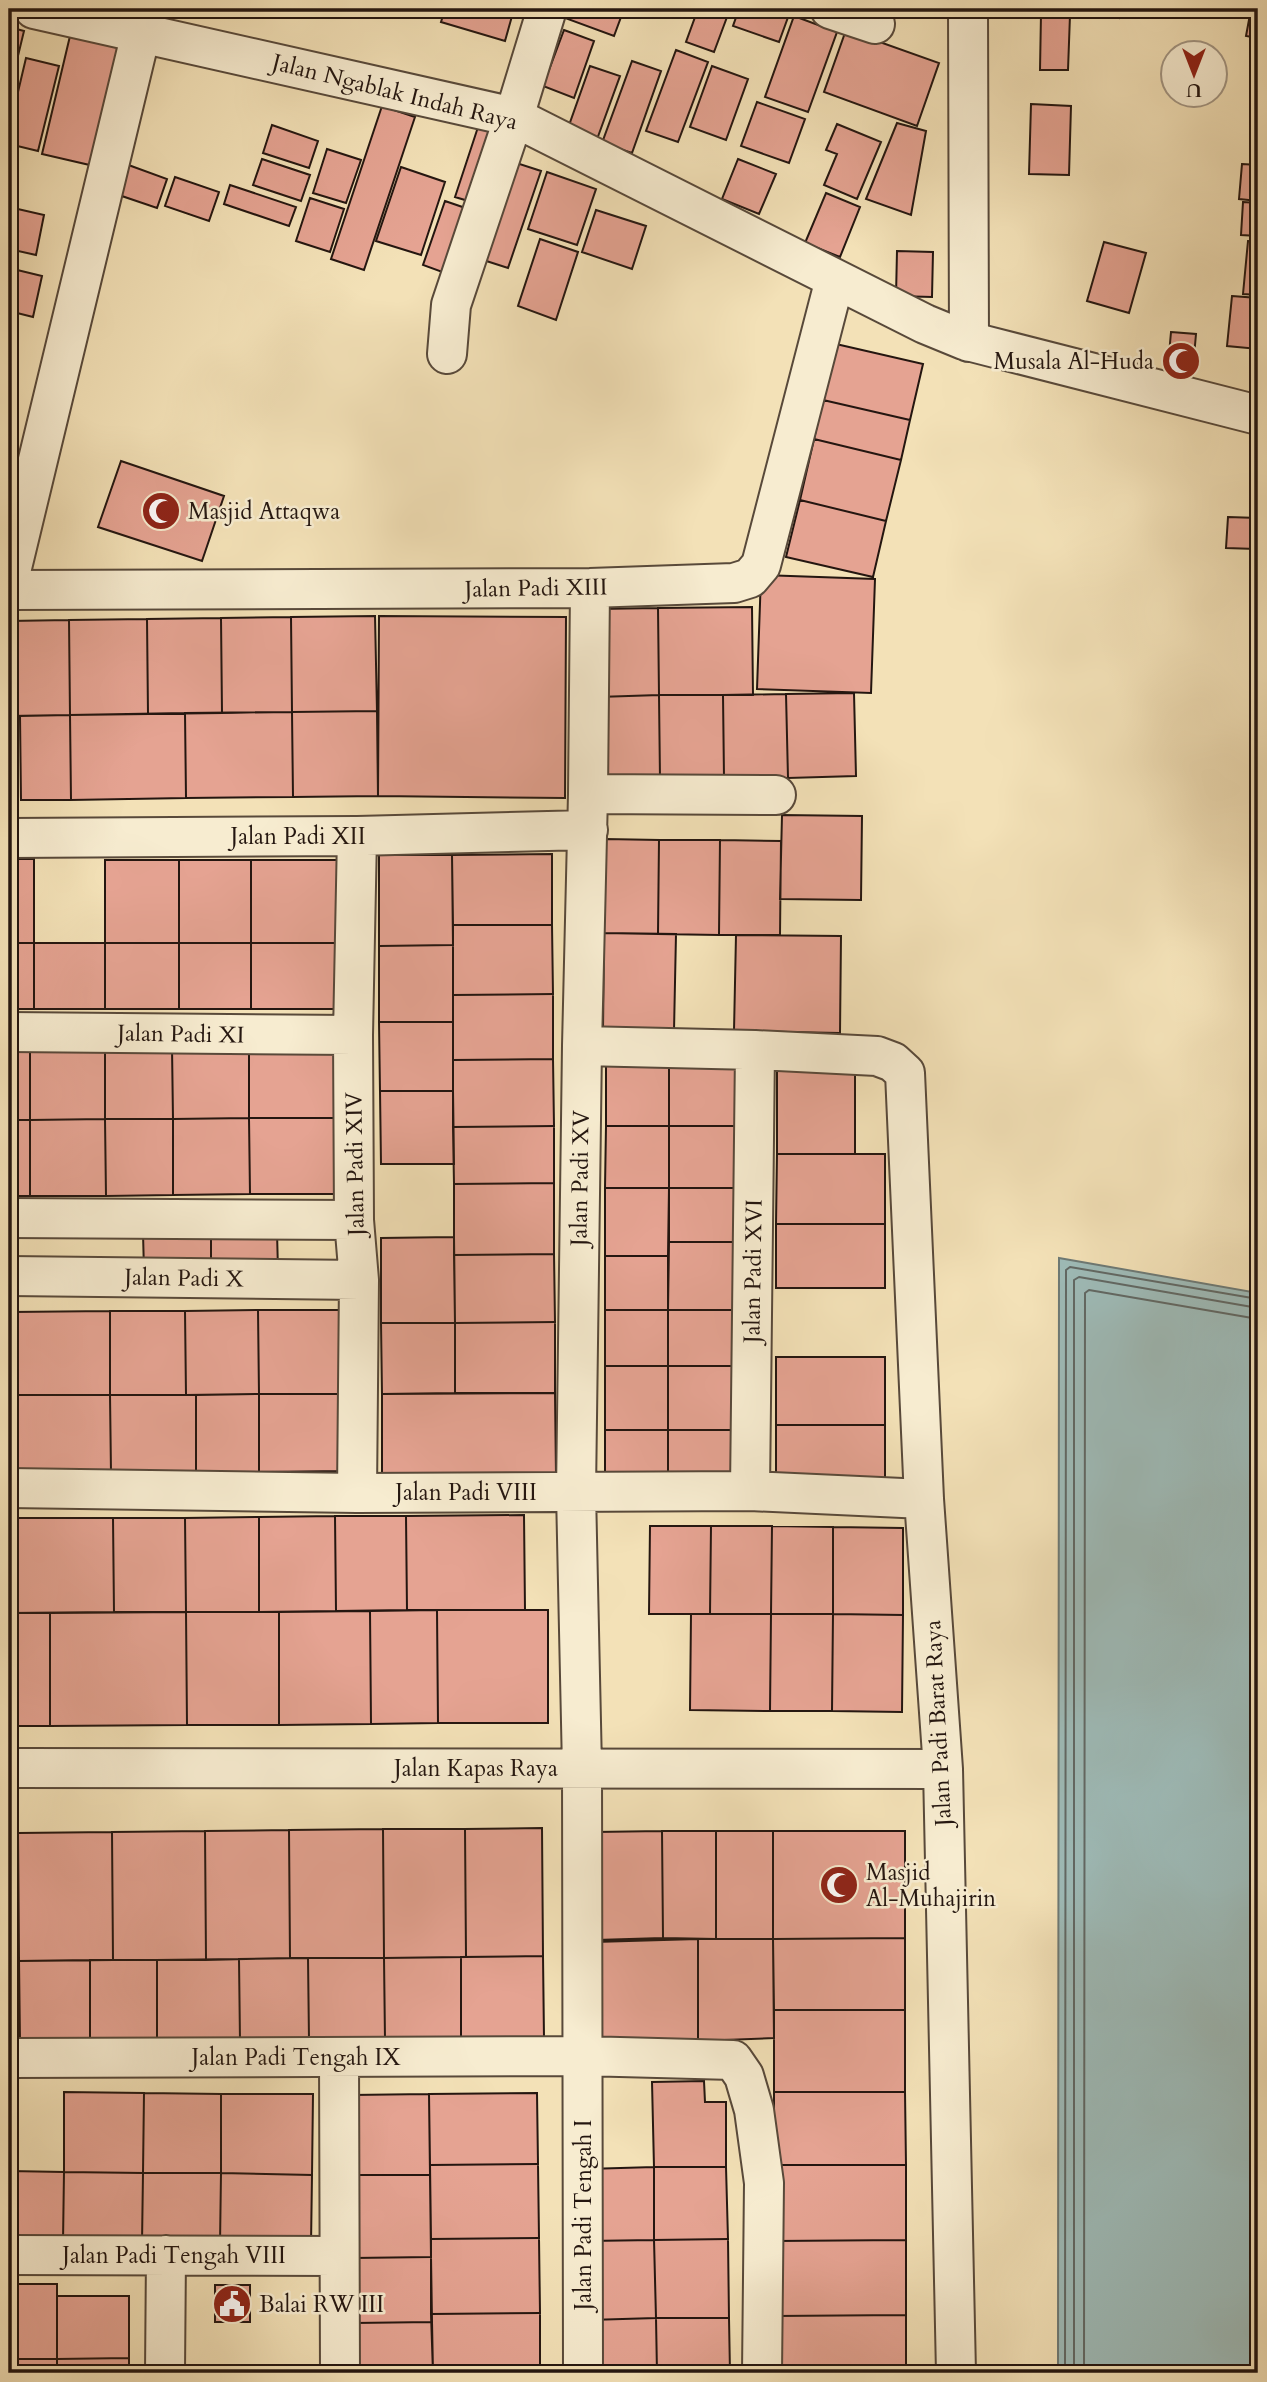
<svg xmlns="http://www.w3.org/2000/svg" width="1267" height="2382" viewBox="0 0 1267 2382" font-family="Cardo,serif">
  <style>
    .water { fill: #9ebbb8; stroke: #6d7975; stroke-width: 2 }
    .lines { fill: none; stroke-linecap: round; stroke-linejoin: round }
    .shore { stroke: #616864; stroke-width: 2 }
    .building { fill: #e5a392; stroke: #241610; stroke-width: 2 }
    .minor-casing { stroke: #58493a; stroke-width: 42 }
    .minor { stroke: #f7ecd0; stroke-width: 38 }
    .labels { text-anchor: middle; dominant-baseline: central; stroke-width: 5; stroke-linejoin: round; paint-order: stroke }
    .street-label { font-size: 23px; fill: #241610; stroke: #f7ecd0 }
    .poi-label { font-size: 23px; fill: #241610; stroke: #f7ecd0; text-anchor: start }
  </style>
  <rect width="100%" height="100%" fill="#f3e1b7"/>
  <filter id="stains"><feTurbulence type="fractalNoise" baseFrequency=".00286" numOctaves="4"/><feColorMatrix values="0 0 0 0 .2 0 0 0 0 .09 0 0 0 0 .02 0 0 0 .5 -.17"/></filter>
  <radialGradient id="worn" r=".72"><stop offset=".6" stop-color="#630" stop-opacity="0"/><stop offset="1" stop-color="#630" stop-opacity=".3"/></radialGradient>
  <!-- water -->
  <path class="water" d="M 1059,1258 L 1258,1293 L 1258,2373 L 1058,2373 Z"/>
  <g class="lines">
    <!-- shore -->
    <path class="shore" d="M 1065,2373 L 1066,1270 L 1070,1267 L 1258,1299
      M 1074,2373 L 1074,1280 L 1079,1277 L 1258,1308
      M 1084,2373 L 1085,1293 L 1089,1290 L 1258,1319"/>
  </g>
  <!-- building -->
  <path class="building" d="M 445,9 L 514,9 L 505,41 L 441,22 Z
    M 568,9 L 624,9 L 614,36 L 565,18 Z
    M 698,9 L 730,9 L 714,52 L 686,42 Z
    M 739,9 L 791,9 L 779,42 L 733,26 Z
    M 1082,9 L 1121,9 L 1119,18 Z
    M 1251,9 L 1258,9 L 1258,38 L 1246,36 Z
    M 1041,14 L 1070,15 L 1068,70 L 1040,70 Z
    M 794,16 L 837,32 L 808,112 L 765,97 Z
    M 9,27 L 24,31 L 9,93 Z
    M 564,30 L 594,41 L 574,98 L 543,86 Z
    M 846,30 L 939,63 L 917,126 L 824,92 Z
    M 70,36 L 123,48 L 94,166 L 42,154 Z
    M 676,50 L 708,62 L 678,142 L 646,131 Z
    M 26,58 L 59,66 L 38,151 L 9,144 L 9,130 Z
    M 632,61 L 661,71 L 632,153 L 602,143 Z
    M 590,66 L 620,76 L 596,142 L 567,131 Z
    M 712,66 L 748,79 L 726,140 L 690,127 Z
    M 757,102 L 805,119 L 789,163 L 741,146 Z
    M 1031,104 L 1071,106 L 1069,175 L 1029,174 Z
    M 382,106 L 415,117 L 364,270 L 331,259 Z
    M 480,121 L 500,128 L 475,203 L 455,197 Z
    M 897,123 L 926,131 L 911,215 L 866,199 Z
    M 837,124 L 881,142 L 857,199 L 824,185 L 837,154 L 826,150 Z
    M 272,125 L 318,141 L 309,168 L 263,153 Z
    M 327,149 L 361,160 L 346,203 L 313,193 Z
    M 262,159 L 310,175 L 301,201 L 253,185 Z
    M 738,159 L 776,174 L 759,214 L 722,199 Z
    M 507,160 L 541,171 L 508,268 L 474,257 Z
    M 123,163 L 167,179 L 157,208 L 113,193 Z
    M 1242,164 L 1258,165 L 1258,201 L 1239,199 Z
    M 401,167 L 445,182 L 421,255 L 376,241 Z
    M 547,172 L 596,189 L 577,245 L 528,229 Z
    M 175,177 L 219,192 L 209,221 L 165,206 Z
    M 230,185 L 296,207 L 289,226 L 224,204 Z
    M 826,193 L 860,207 L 840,257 L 805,243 Z
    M 310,198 L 344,209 L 330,252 L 296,241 Z
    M 445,201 L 477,212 L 456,277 L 423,265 Z
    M 1243,202 L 1258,203 L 1258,236 L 1241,235 Z
    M 9,207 L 44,215 L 36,255 L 9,249 Z
    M 596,210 L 646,226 L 632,269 L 582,252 Z
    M 540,239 L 578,252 L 556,320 L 518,306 Z
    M 1248,241 L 1258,242 L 1258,295 L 1243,294 Z
    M 1104,242 L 1146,253 L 1129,313 L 1087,301 Z
    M 897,251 L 933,252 L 932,297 L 896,296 Z
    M 9,268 L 42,276 L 33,317 L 9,311 Z
    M 1232,296 L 1258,298 L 1258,349 L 1227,346 Z
    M 1171,332 L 1196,334 L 1191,390 L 1166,388 Z
    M 836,344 L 923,364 L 910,420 L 823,400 Z
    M 823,400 L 910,420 L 901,460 L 814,439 Z
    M 814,439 L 901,460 L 886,521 L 800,500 Z
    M 121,461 L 224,496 L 202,561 L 98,527 Z
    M 800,500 L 886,521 L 873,577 L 786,557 Z
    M 1228,517 L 1258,518 L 1256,549 L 1226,548 Z
    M 761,575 L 875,579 L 871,693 L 757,689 Z
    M 752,607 L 753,695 L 659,695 L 658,608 Z
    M 658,608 L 659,695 L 598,697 L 597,609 Z
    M 375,616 L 377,711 L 292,712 L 291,617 Z
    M 379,616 L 566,617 L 565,798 L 378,796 Z
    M 291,617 L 292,712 L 222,713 L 221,618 Z
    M 221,618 L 222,713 L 148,714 L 147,619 Z
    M 147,619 L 148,714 L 70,715 L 69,620 Z
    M 69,620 L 70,715 L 9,716 L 9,621 Z
    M 854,693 L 856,776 L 788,778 L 786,694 Z
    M 786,694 L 788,778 L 724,778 L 723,695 Z
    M 659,695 L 723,695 L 724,778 L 660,779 Z
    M 659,695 L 660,779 L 600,780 L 598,697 Z
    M 377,711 L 378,796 L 293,797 L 292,712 Z
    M 292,712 L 293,797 L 186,798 L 185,713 Z
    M 185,713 L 186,798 L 71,800 L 70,715 Z
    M 70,715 L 71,800 L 21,800 L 20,716 Z
    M 782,815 L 862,816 L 861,900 L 780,899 Z
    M 605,839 L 659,840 L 658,934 L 604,933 Z
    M 659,840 L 720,840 L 719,935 L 658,934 Z
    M 720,840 L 781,841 L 780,935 L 719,935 Z
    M 552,854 L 552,925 L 453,925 L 452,855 Z
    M 379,855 L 452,855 L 453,945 L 379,946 Z
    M 9,859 L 34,859 L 34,943 L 9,943 Z
    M 105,860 L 179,860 L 179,943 L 105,943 Z
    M 179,860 L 251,860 L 251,943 L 179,943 Z
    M 251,860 L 339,860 L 339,943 L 251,943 Z
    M 453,925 L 552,925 L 553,994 L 453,995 Z
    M 604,933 L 676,934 L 674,1031 L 603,1030 Z
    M 736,935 L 841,936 L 840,1033 L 734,1031 Z
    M 9,943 L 34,943 L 34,1009 L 9,1009 Z
    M 34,943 L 105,943 L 105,1009 L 34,1009 Z
    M 105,943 L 179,943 L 179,1009 L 105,1009 Z
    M 179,943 L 251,943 L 251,1009 L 179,1009 Z
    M 251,943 L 339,943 L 339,1009 L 251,1009 Z
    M 453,945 L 453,1022 L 379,1022 L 379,946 Z
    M 553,994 L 553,1059 L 453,1060 L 453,995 Z
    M 379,1022 L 453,1022 L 453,1091 L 380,1091 Z
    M 172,1047 L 249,1047 L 249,1118 L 173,1119 Z
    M 172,1047 L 173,1119 L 105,1119 L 105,1048 Z
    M 249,1047 L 342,1047 L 343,1118 L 249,1118 Z
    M 9,1048 L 30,1048 L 30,1120 L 9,1120 Z
    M 30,1048 L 105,1048 L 105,1119 L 30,1120 Z
    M 553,1059 L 554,1126 L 453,1127 L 453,1060 Z
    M 606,1064 L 669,1064 L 669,1126 L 606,1126 Z
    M 669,1064 L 740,1065 L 740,1126 L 669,1126 Z
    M 777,1071 L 855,1071 L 855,1154 L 777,1154 Z
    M 380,1091 L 453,1091 L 454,1164 L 381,1164 Z
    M 249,1118 L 343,1118 L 343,1194 L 250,1194 Z
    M 249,1118 L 250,1194 L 173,1195 L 173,1119 Z
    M 105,1119 L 173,1119 L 173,1195 L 106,1196 Z
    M 105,1119 L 106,1196 L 30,1196 L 30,1120 Z
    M 9,1120 L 30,1120 L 30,1196 L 9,1196 Z
    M 554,1126 L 554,1183 L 454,1184 L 453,1127 Z
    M 606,1126 L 669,1126 L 669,1188 L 605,1188 Z
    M 669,1126 L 740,1126 L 740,1188 L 669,1188 Z
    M 777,1154 L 885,1154 L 885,1224 L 776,1224 Z
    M 554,1183 L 554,1254 L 454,1255 L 454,1184 Z
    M 605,1188 L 669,1188 L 668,1256 L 605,1256 Z
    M 669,1188 L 740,1188 L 740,1242 L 669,1242 Z
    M 776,1224 L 885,1224 L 885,1288 L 776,1288 Z
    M 277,1232 L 278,1270 L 211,1270 L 211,1233 Z
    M 143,1233 L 211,1233 L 211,1270 L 144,1271 Z
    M 454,1237 L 455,1323 L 381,1323 L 381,1238 Z
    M 669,1242 L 740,1242 L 740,1310 L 668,1310 Z
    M 554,1254 L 555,1322 L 455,1323 L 454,1255 Z
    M 605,1256 L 668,1256 L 668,1310 L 605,1310 Z
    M 258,1310 L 344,1310 L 345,1394 L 259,1394 Z
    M 258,1310 L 259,1394 L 186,1395 L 185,1311 Z
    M 605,1310 L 668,1310 L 668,1366 L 605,1366 Z
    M 668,1310 L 740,1310 L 739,1366 L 668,1366 Z
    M 110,1311 L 185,1311 L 186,1395 L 110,1395 Z
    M 110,1311 L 110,1395 L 12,1395 L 11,1312 Z
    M 9,1312 L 11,1312 L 12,1395 L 9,1395 Z
    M 555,1322 L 555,1393 L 455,1393 L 455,1323 Z
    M 381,1323 L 455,1323 L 455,1393 L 382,1394 Z
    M 776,1357 L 885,1357 L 885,1425 L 776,1425 Z
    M 605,1366 L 668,1366 L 668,1430 L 605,1430 Z
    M 668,1366 L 739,1366 L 739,1430 L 668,1430 Z
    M 555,1393 L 556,1475 L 382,1476 L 382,1394 Z
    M 259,1394 L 259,1472 L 196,1472 L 196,1395 Z
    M 259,1394 L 345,1394 L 345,1471 L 259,1472 Z
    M 9,1395 L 12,1395 L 12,1473 L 9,1473 Z
    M 12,1395 L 110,1395 L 111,1473 L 12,1473 Z
    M 110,1395 L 196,1395 L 196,1472 L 111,1473 Z
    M 776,1425 L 885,1425 L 885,1486 L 776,1486 Z
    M 605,1430 L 668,1430 L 668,1479 L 605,1479 Z
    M 668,1430 L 739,1430 L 739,1479 L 668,1479 Z
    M 524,1515 L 525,1610 L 407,1610 L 406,1516 Z
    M 335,1516 L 406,1516 L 407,1610 L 336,1611 Z
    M 335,1516 L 336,1611 L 259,1612 L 259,1517 Z
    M 259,1517 L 259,1612 L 186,1612 L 185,1518 Z
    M 9,1518 L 113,1518 L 114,1612 L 9,1613 Z
    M 113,1518 L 185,1518 L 186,1612 L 114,1612 Z
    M 650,1526 L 711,1526 L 710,1614 L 649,1614 Z
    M 711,1526 L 772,1526 L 771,1614 L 710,1614 Z
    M 772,1526 L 833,1527 L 833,1614 L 771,1614 Z
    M 833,1527 L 903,1528 L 903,1615 L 833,1614 Z
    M 437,1610 L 438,1723 L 371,1724 L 370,1611 Z
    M 437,1610 L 548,1610 L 548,1723 L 438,1723 Z
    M 370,1611 L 371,1724 L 279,1725 L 279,1612 Z
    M 186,1612 L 187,1725 L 50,1726 L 50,1613 Z
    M 186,1612 L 279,1612 L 279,1725 L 187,1725 Z
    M 9,1613 L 50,1613 L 50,1726 L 9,1726 Z
    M 691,1614 L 771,1614 L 770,1711 L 690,1710 Z
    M 771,1614 L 833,1614 L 832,1711 L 770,1711 Z
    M 833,1614 L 903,1615 L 902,1712 L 832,1711 Z
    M 542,1828 L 543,1956 L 466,1957 L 465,1829 Z
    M 383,1829 L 465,1829 L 466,1957 L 384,1958 Z
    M 383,1829 L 384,1958 L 290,1958 L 289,1830 Z
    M 289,1830 L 290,1958 L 206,1960 L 205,1831 Z
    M 205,1831 L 206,1960 L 113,1960 L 112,1832 Z
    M 662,1831 L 663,1938 L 596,1940 L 595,1832 Z
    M 662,1831 L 716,1831 L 716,1939 L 663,1938 Z
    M 716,1831 L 773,1831 L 773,1939 L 716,1939 Z
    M 773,1831 L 905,1831 L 905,1938 L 773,1939 Z
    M 112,1832 L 113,1960 L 19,1961 L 18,1833 Z
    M 9,1833 L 18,1833 L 19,1961 L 9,1961 Z
    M 905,1938 L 905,2010 L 774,2010 L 773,1939 Z
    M 698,1939 L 698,2041 L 594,2041 L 594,1942 Z
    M 698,1939 L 773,1939 L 774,2038 L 698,2041 Z
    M 543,1956 L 544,2038 L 461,2039 L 461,1957 Z
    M 461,1957 L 461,2039 L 385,2040 L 384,1958 Z
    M 308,1958 L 309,2040 L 240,2041 L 239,1959 Z
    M 308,1958 L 384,1958 L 385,2040 L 309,2040 Z
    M 239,1959 L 240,2041 L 157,2042 L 157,1960 Z
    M 90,1960 L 90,2042 L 20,2042 L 19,1961 Z
    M 90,1960 L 157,1960 L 157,2042 L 90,2042 Z
    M 9,1961 L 19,1961 L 20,2042 L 9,2042 Z
    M 774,2010 L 905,2010 L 905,2092 L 774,2092 Z
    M 704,2081 L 705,2102 L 726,2102 L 726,2167 L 654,2167 L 652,2082 Z
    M 64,2092 L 144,2093 L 143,2173 L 64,2172 Z
    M 774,2092 L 905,2092 L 906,2165 L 774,2165 Z
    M 144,2093 L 221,2094 L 221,2173 L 143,2173 Z
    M 537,2093 L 538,2164 L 430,2165 L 429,2094 Z
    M 221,2094 L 313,2094 L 312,2175 L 221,2173 Z
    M 429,2094 L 430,2175 L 352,2175 L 351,2095 Z
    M 538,2164 L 539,2238 L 431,2239 L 430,2165 Z
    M 774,2165 L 906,2165 L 906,2240 L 774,2241 Z
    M 654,2167 L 726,2167 L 728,2239 L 654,2240 Z
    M 654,2167 L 654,2240 L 588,2241 L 587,2169 Z
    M 9,2171 L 64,2172 L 63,2242 L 9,2242 Z
    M 64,2172 L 143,2173 L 142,2243 L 63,2242 Z
    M 143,2173 L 221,2173 L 220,2244 L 142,2243 Z
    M 221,2173 L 312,2175 L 311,2245 L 220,2244 Z
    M 352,2175 L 430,2175 L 431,2257 L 353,2258 Z
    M 539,2238 L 540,2313 L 431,2314 L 431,2239 Z
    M 728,2239 L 729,2318 L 656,2318 L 654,2240 Z
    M 654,2240 L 656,2318 L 589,2320 L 588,2241 Z
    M 906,2240 L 906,2315 L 774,2316 L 774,2241 Z
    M 431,2257 L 432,2322 L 354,2323 L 353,2258 Z
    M 9,2284 L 57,2284 L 57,2359 L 9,2359 Z
    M 215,2285 L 250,2285 L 250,2322 L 215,2322 Z
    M 57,2296 L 129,2296 L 129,2358 L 57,2359 Z
    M 540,2313 L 540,2373 L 433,2373 L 431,2314 Z
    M 906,2315 L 906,2373 L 774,2373 L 774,2316 Z
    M 656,2318 L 729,2318 L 730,2373 L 657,2373 Z
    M 656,2318 L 657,2373 L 590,2373 L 589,2320 Z
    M 432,2322 L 433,2373 L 354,2373 L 354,2323 Z
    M 129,2358 L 129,2373 L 57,2373 L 57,2359 Z
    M 9,2359 L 57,2359 L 57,2373 L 9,2373 Z"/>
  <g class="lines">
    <defs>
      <path id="minor" d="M 34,9 L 514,117 L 925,324 L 964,340 L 1258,415
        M 830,9 L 875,24
        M 968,9 L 969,342
        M 447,354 L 451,305 L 514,117 L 547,9
        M 9,580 L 141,33
        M 9,590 L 590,588 L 734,583 L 750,578 L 761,565 L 835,279
        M 588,794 L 776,795
        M 357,836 L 353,1035 L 354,1220 L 359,1280 L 357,1493
        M 9,838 L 357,836 L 588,830
        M 9,1032 L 353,1035
        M 582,1046 L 755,1050 L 877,1056 L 893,1062 L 905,1073 L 924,1499 L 943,1769 L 956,2373
        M 9,1218 L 354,1220
        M 9,1276 L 359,1280
        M 9,1488 L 357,1493 L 750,1491 L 924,1499
        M 750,1491 L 755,1050
        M 9,1768 L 943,1769
        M 339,2057 L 340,2373
        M 9,2058 L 582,2056 L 733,2060 L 744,2076 L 754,2110 L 764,2183 L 762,2373
        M 9,2255 L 339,2256
        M 165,2373 L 166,2255
        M 583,2373 L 582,1768 L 576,1492 L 582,1046 L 588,794 L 590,588"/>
    </defs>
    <!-- minor casing -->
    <use href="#minor" class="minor-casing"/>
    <!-- minor -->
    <use href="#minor" class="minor"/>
  </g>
  <!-- icons -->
  <defs>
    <symbol id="mosque-disc" viewBox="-11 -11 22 22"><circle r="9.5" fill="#8f2418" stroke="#f7ecd0"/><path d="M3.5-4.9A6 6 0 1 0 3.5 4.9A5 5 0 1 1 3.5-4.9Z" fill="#fff"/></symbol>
    <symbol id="civic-disc" viewBox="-11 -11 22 22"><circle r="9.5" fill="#8f2418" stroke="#f7ecd0"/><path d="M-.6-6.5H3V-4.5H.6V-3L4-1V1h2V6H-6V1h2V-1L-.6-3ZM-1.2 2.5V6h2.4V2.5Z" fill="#fff"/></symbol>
  </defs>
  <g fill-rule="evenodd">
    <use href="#mosque-disc" x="1159" y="339" width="44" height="44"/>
    <use href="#mosque-disc" x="139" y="489" width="44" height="44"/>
    <use href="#mosque-disc" x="817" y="1863" width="44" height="44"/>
    <use href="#civic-disc" x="210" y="2282" width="44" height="44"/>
  </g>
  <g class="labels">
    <!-- street labels -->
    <g class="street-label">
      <text transform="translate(395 92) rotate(14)">Jalan Ngablak Indah Raya</text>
      <text transform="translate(536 588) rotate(-1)">Jalan Padi XIII</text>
      <text x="298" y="836">Jalan Padi XII</text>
      <text transform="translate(181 1034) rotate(1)">Jalan Padi XI</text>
      <text transform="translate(355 1164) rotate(-91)">Jalan Padi XIV</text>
      <text transform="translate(580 1178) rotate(-89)">Jalan Padi XV</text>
      <text transform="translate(753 1271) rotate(-89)">Jalan Padi XVI</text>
      <text transform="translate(184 1278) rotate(1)">Jalan Padi X</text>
      <text x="466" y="1492">Jalan Padi VIII</text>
      <text transform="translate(938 1723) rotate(-93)">Jalan Padi Barat Raya</text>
      <text x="476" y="1768">Jalan Kapas Raya</text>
      <text x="296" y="2057">Jalan Padi Tengah IX</text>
      <text transform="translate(583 2215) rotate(-90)">Jalan Padi Tengah I</text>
      <text x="174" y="2255">Jalan Padi Tengah VIII</text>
    </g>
    <!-- poi labels -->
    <g class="poi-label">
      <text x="1154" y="361" text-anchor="end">Musala Al-Huda</text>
      <text x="188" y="511">Masjid Attaqwa</text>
      <text x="866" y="1872">Masjid<tspan x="866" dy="26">Al-Muhajirin</tspan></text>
      <text x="259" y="2304">Balai RW III</text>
    </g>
  </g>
  <!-- margin -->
  <rect width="1267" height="2382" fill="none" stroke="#f3e1b7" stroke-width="35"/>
  <rect x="10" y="10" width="1246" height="2361" fill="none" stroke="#241610" stroke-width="3.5"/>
  <rect x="18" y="18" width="1232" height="2347" fill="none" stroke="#241610" stroke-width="2"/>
  <!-- north arrow -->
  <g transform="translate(1194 74) rotate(180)"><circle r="33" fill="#f7ecd0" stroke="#a39683" stroke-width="2"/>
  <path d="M0-5L12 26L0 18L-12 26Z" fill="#8f2418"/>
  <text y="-10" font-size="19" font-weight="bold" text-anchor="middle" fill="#241610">U</text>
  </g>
  <rect width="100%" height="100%" filter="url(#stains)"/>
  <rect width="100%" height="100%" fill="url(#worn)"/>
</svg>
